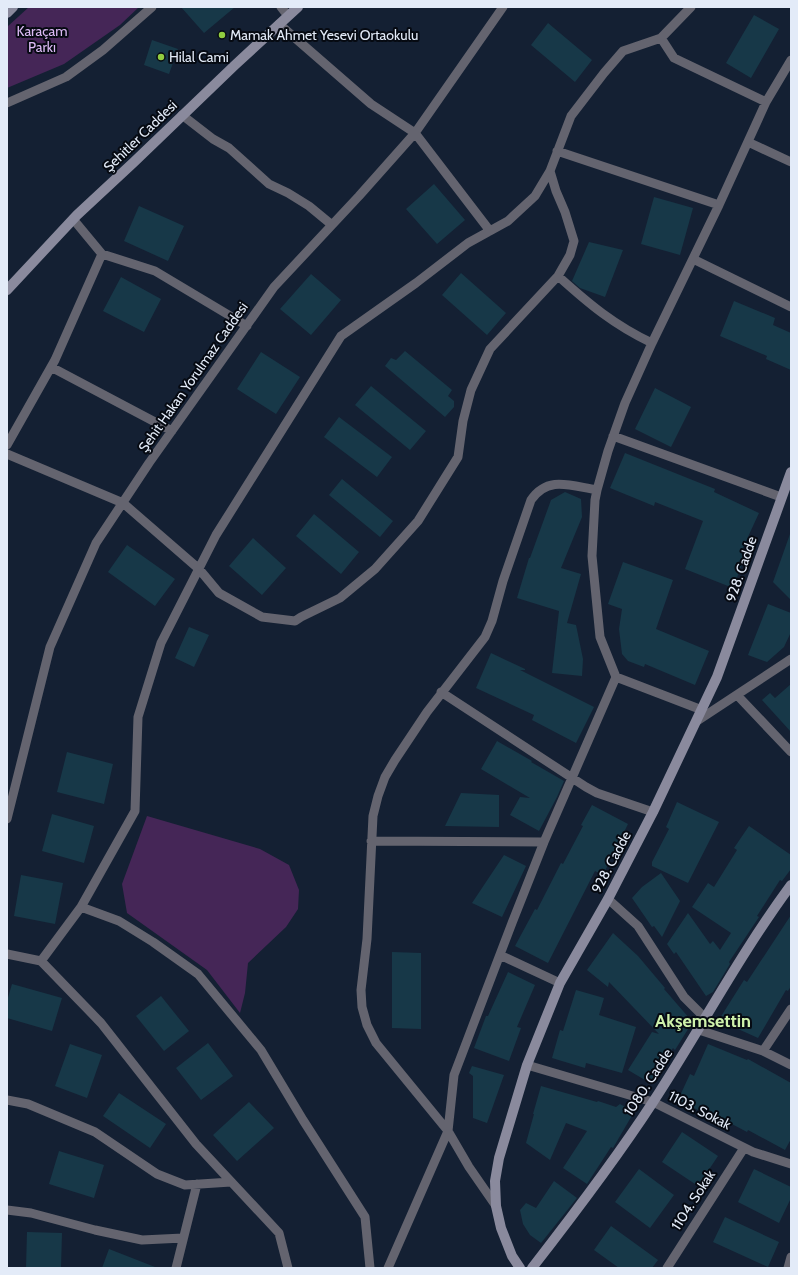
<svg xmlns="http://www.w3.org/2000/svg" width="798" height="1275" viewBox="0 0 798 1275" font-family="Cabin,sans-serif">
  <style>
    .green { fill: #452657 }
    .building { fill: #173848 }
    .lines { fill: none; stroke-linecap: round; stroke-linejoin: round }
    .street { stroke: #64646f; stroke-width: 9 }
    .secondary { stroke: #8a8a9d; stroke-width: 10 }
    .poi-dot { fill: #91cd40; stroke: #060a12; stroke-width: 1.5 }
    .labels { text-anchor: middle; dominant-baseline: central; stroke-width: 4; stroke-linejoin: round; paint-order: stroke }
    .park-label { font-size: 14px; fill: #dcbaf5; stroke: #060a12 }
    .poi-label { font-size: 14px; fill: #e3ebf8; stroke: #060a12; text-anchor: start }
    .street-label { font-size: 14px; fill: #e3ebf8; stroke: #060a12 }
    .district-label { font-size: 18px; font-weight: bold; fill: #cff2ab; stroke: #060a12 }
  </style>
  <rect width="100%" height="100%" fill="#142033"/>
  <!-- green -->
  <path class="green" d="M 29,7 L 139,7 L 120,25 L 64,64 L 7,88 L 7,27 Z
    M 147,816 L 260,849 L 289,865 L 299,890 L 298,909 L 286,927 L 248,963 L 245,993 L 240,1013 L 207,970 L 127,913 L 122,884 Z"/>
  <!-- building -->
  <path class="building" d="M 181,7 L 235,7 L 204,33 Z
    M 754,15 L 779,29 L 751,78 L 726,63 Z
    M 548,23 L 592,60 L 575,82 L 531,45 Z
    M 152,40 L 178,49 L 169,74 L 144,65 Z
    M 434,184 L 465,220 L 437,244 L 406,209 Z
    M 654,197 L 693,208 L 680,255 L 641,244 Z
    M 139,206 L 184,226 L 168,261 L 124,241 Z
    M 589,242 L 623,250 L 605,297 L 580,288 L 572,281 Z
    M 461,273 L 506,313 L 487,335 L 442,295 Z
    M 311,274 L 341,300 L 311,335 L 280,309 Z
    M 121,277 L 161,299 L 144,332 L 103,311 Z
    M 734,301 L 775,318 L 773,325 L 791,333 L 791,370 L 766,359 L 767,356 L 720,336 Z
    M 405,351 L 452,390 L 448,396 L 454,401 L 454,407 L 445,417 L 385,366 L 391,358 L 396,360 Z
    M 261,352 L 300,377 L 276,414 L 237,389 Z
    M 371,386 L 426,431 L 410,450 L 355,405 Z
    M 655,388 L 691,407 L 671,447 L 635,429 Z
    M 339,417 L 392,457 L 377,477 L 324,437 Z
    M 625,453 L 715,489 L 714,492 L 759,513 L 741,552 L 746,554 L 733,588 L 685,569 L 703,521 L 655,502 L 654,506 L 610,488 Z
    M 342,479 L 393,521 L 380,537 L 329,495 Z
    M 565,492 L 581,499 L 582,517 L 561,568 L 581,574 L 567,623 L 576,625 L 583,659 L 582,676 L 552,673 L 559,611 L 517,598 L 529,558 L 530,558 L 551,500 Z
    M 314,514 L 359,552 L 341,574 L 296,536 Z
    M 790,534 L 791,535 L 791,600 L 773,582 Z
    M 253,538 L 286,568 L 262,595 L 229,566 Z
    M 127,545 L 175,579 L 155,606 L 108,572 Z
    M 623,562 L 673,580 L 656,629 L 709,651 L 695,685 L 645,664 L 644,667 L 628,661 L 622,654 L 619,629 L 622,609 L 608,604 Z
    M 768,604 L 791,613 L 791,632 L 784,647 L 767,662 L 748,655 Z
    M 189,627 L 209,635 L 194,667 L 175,658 Z
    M 491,653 L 525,669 L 525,670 L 520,670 L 594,707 L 576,743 L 532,720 L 534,715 L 476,688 Z
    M 791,684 L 791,732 L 762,700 L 770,693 L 775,698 Z
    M 497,741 L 532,761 L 531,762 L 564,781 L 557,797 L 539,831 L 510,815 L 520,797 L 530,798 L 481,769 Z
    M 67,752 L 113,764 L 104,804 L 57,792 Z
    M 461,793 L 499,795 L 499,827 L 445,826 Z
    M 677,802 L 719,822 L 688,883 L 652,866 L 652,862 L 669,829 L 666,827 Z
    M 592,805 L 628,824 L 603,875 L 595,871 L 548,963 L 515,946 L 535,909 L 537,910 L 561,863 L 563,864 L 583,826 L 581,825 Z
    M 52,814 L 94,826 L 84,863 L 42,851 Z
    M 749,826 L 791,855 L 791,869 L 782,881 L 780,880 L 757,916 L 759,917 L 729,962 L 730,964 L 713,992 L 706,996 L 676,952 L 674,954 L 667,944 L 688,913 L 710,944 L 713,941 L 720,950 L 731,933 L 692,907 L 708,883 L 714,887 L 737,850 L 734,848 Z
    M 504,855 L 526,866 L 502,917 L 472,903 Z
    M 661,873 L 680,901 L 662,937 L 654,926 L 652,927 L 632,898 L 642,887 Z
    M 21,875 L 63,883 L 55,924 L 14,916 Z
    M 791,915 L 791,986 L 788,991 L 786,990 L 758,1038 L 727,1024 L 720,1018 L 744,980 L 747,982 Z
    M 613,933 L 638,956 L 665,988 L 664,989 L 690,1019 L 690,1026 L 675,1050 L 673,1048 L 650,1083 L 628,1070 L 652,1032 L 659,1034 L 609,982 L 608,987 L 587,970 Z
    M 392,952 L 421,953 L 421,1029 L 392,1028 Z
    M 508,972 L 535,985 L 517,1027 L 521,1028 L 509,1061 L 474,1048 L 486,1016 L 488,1016 Z
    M 12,984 L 62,998 L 52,1031 L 7,1018 L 7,1001 Z
    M 576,990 L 604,998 L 599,1015 L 636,1027 L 622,1073 L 586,1063 L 585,1068 L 552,1058 L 560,1030 L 563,1031 Z
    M 161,996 L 189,1031 L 164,1051 L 136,1016 Z
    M 208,1043 L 233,1076 L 201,1100 L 176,1068 Z
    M 70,1044 L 102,1055 L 87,1098 L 55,1086 Z
    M 708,1044 L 747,1060 L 748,1059 L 791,1083 L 791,1139 L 785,1150 L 748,1130 L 747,1132 L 711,1113 L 710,1116 L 678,1100 L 690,1074 L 694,1076 Z
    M 472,1066 L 504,1075 L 487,1123 L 473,1118 L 473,1076 L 469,1073 Z
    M 541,1086 L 597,1102 L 598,1101 L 616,1107 L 620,1104 L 634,1112 L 613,1148 L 611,1147 L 587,1184 L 563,1168 L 587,1131 L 566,1123 L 550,1160 L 526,1143 L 534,1114 L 533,1114 Z
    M 119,1093 L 166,1124 L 150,1148 L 103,1116 Z
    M 249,1102 L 274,1128 L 237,1161 L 213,1135 Z
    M 682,1132 L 718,1156 L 698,1186 L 662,1162 Z
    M 59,1151 L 104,1165 L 94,1198 L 49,1184 Z
    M 639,1169 L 674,1195 L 650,1228 L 615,1202 Z
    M 754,1169 L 791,1187 L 791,1198 L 779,1223 L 738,1202 Z
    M 554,1181 L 577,1198 L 541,1243 L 530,1235 L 523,1224 L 520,1210 L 526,1203 L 536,1208 Z
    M 725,1217 L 779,1242 L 768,1267 L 713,1242 Z
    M 611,1226 L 658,1260 L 652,1268 L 619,1268 L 594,1250 Z
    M 27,1232 L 62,1233 L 61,1268 L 26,1268 Z
    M 109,1249 L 155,1267 L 155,1268 L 102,1268 Z"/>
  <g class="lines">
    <!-- street -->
    <path class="street" d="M 281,7 L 288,16
      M 279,24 L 371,104 L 415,133 L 490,231
      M 661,38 L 674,58 L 766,102
      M 7,103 L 66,77 L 103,50 L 152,7
      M 182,115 L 213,139 L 229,148 L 269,184 L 288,193 L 309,206 L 332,225
      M 748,142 L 791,162
      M 557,151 L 719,205
      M 102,254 L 155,271 L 247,326
      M 693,259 L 791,307
      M 558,276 C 589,304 614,325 652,343
      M 51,367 L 172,431
      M 613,436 L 781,497
      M 7,445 L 55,360 L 102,254 L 73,219
      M 7,454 L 123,503 L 199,569 L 219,593 L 262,617 L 295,621 L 301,617 L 340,598 L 375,569 L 418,521 L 458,457 L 463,421 L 471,390 L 490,349 L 558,276 L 570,255 L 574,241 L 565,212 L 556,191 L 550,171
      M 616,677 L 702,710
      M 441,692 L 586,787 L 597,793 L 653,812
      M 737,695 L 791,752
      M 697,721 L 791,659
      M 7,819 L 50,647 L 96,543 L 149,463 L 274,287 L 359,196 L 415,133 L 503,7
      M 371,841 L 544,842
      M 608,899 L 638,926 L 684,997 L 705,1018
      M 81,907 L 119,921 L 153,942 L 198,974 L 261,1050 L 303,1120 L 365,1217 L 370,1268
      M 7,954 L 41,961 L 81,907 L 135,811 L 138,717 L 161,643 L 216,535 L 341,336 L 416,283 L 468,243 L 508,221 L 535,196 L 550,171 L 571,116 L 604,73 L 623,51 L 661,38 L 691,7
      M 500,955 L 560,983
      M 41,961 L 101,1023 L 196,1144 L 279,1233 L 288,1268
      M 699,1030 L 763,1051 L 791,1065
      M 763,1051 L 791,1009
      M 527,1065 L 653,1102 L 753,1152 L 791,1164
      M 7,1100 L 28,1104 L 95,1132 L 157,1174 L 185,1185 L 231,1182
      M 496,1206 L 469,1167 L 448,1131 L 376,1043 L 367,1025 L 362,1007 L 361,990 L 367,939 L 373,816 L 378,796 L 385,777 L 395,760 L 427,712 L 485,637 L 492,621 L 503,581 L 531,500 C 548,475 571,486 597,490
      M 7,1210 L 31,1213 L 95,1230 L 142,1240 L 183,1238
      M 176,1268 L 197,1184
      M 388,1268 L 448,1131 L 454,1075 L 512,923 L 544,842 L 616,677 L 600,637 L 592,556 L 595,500 L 597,490 L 608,451 L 625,403 L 652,343 L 719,205 L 766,102 L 791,60
      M 667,1268 L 744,1148
      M 788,1268 L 791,1257"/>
    <!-- secondary -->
    <path class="secondary" d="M 7,13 L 13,7
      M 7,290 L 77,215 L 134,162 L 235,65 L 298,7
      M 520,1268 L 512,1256 L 501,1228 L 496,1206 L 495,1181 L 499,1158 L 527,1065 L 560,983 L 608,899 L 653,812 L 717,677 L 791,472
      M 532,1268 C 574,1214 616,1159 653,1102 C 700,1030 740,954 791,885"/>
  </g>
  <!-- markers -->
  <g class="poi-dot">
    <circle cx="222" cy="35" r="4"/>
    <circle cx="161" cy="57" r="4"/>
  </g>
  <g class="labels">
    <!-- park labels -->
    <g class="park-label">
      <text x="42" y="31">Karaçam<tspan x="42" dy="16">Parkı</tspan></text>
    </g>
    <!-- poi labels -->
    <g class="poi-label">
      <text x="230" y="35">Mamak Ahmet Yesevi Ortaokulu</text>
      <text x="169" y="57">Hilal Cami</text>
    </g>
    <!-- street labels -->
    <g class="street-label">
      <text transform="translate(140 136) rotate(-44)">Şehitler Caddesi</text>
      <text transform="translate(193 377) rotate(-55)">Şehit Hakan Yorulmaz Caddesi</text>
      <text transform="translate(741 569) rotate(-71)">928. Cadde</text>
      <text transform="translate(611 862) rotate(-62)">928. Cadde</text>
      <text transform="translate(648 1082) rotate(-57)">1080. Cadde</text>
      <text transform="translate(700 1110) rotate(27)">1103. Sokak</text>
      <text transform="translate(693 1200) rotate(-57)">1104. Sokak</text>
    </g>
    <!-- district labels -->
    <g class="district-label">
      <text x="703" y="1021">Akşemsettin</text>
    </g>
  </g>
  <!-- border -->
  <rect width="798" height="1275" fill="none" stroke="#e3ebf8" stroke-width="16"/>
</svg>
